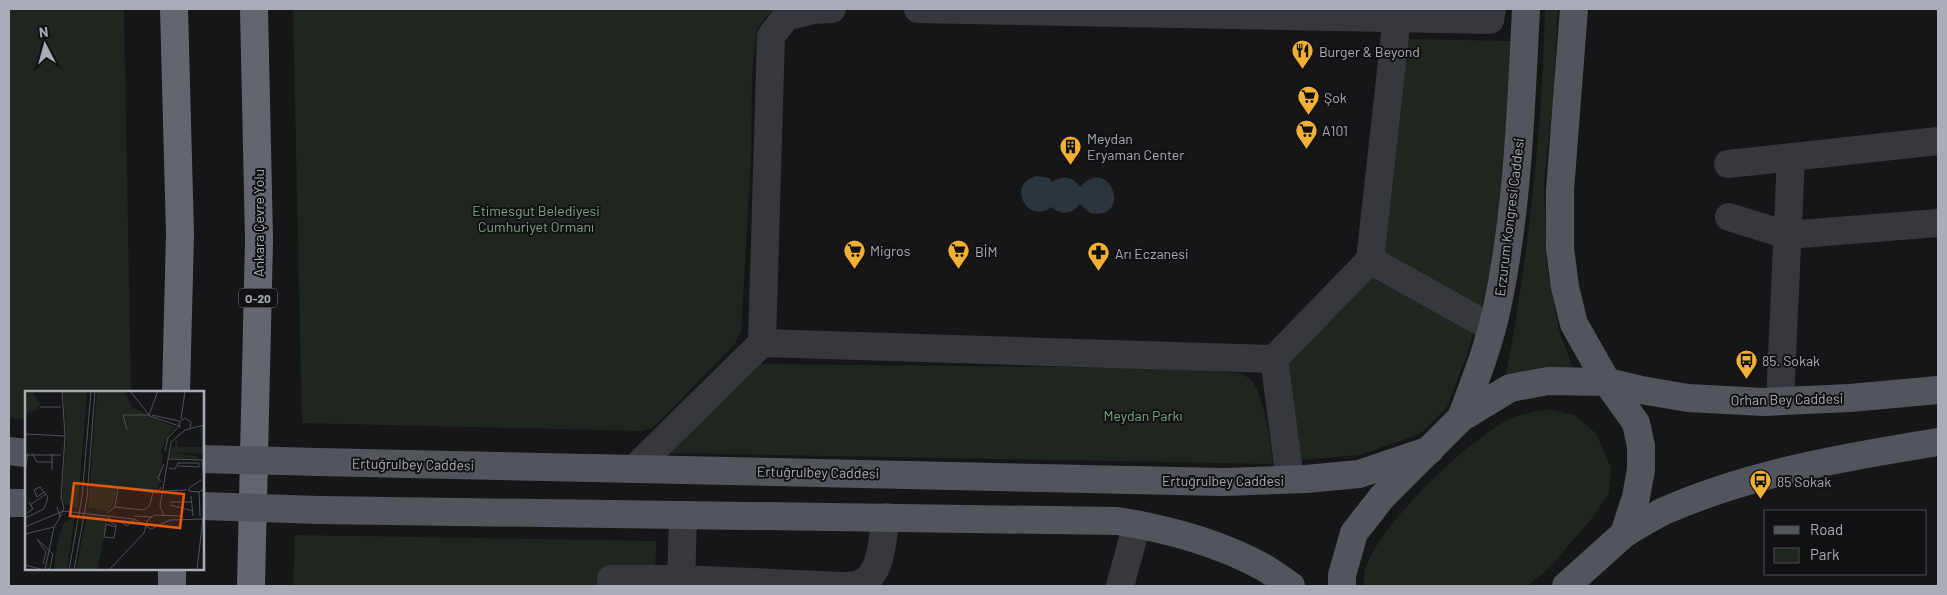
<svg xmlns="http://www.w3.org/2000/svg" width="1947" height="595" viewBox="0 0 1947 595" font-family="Barlow,sans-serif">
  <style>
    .green { fill: #1e261f }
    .water { fill: #2c353c }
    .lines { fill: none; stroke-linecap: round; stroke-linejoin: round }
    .minor { stroke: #37383d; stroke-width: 28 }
    .major { stroke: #53555c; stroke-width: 28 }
    .highway { stroke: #63666e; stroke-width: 28 }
    .major-bridge { stroke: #53555c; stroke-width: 28 }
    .labels { text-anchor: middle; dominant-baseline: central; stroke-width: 4; stroke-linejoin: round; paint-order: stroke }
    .shield { fill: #111113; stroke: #7b7e86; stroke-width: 1 }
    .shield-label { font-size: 12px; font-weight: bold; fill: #a8adb8 }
    .poi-label { font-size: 14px; fill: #a8adb8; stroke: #111113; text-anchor: start }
    .park-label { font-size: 14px; fill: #7fa381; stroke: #111113 }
    .street-label { font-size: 14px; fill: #a8adb8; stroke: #111113 }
    .inset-road { fill: none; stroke: #505258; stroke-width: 1 }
    .view { fill: #e8590c; fill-opacity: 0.15; stroke: #e8590c; stroke-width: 2.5 }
    .inset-edge { fill: none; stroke: #a8adb8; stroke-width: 2.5 }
  </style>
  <rect width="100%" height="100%" fill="#161618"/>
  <!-- green -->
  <path class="green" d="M 9,9 L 124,9 L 131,392 L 26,392 L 26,420 L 9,418 Z
    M 293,9 L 775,9 L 764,19 L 757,29 L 752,74 L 751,159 L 741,332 L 734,345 L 668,413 L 652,428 L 642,431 L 302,423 Z
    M 1545,9 L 1558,9 L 1553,103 L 1544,181 L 1547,266 L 1559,330 L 1576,376 L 1505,381 C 1528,259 1542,133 1545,9 Z
    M 1404,39 L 1511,41 C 1507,130 1504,222 1482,307 L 1379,250 Z
    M 1369,270 L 1474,329 L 1467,355 L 1447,407 L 1420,434 L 1359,455 L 1300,460 L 1286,355 Z
    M 755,364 L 1157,368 L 1239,373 C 1242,375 1246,376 1249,378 C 1264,390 1271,445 1273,464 L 662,453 Z
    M 1548,409 L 1574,415 L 1596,433 L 1611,468 L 1609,493 L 1593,517 L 1550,567 L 1528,586 L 1365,586 C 1364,583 1363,578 1364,575 C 1369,533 1475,432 1514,417 C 1524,413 1537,412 1548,409 Z
    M 295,535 L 657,541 L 653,586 L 293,586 Z"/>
  <!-- water -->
  <path class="water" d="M 1037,176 L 1049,178 L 1052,182 C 1063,175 1073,176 1080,187 C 1110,153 1134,221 1090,213 L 1080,204 C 1072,215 1061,215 1051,207 C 1028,226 1005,183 1037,176 Z"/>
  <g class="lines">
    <!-- minor -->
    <path class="minor" d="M 918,9 L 1490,20 L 1492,9
      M 1728,164 L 1938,141
      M 1729,217 L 1787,235 L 1938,223
      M 1370,260 L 1492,328
      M 762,343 L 1274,359 L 1370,260 L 1397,17
      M 1274,359 L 1290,479
      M 1780,401 L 1791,157
      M 635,468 L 762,343 L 771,36 L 786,17 L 813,10 L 832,9
      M 611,579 L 680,579 L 842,586
      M 681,586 L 683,515
      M 847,586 C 883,586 881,544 886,517
      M 1120,586 L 1137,524"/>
    <!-- major -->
    <path class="major" d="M 1461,418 C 1475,381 1490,343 1498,303 C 1518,207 1521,107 1526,9
      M 9,451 L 26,453
      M 318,462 L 1224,482 L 1306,479 L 1359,474 L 1430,450
      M 9,503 L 26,503
      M 319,510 L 1117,521 C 1168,529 1217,542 1263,567 C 1272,572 1282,580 1291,586
      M 1624,534 C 1637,526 1650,518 1664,511 C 1751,473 1845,457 1938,442
      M 1342,586 L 1342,575 L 1354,533 L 1382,497 L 1461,418 L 1510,388 L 1548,381 L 1607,382 L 1641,390 L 1688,398 L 1764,402 L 1850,398 L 1938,390
      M 1566,586 L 1624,534 L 1636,497 L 1641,470 L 1641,446 L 1636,423 L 1607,382 L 1574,324 L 1565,287 L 1560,248 L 1560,190 L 1574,9"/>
    <!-- highway -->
    <path class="highway" d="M 174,9 L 180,234 L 176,392
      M 172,586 L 172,569
      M 251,586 L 259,240 L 254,9"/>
    <!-- major-bridge -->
    <path class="major-bridge" d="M 202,459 L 318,462
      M 202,506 L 319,510"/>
  </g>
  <!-- icons -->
  <defs>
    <symbol id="restaurant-pin" viewBox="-11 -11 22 30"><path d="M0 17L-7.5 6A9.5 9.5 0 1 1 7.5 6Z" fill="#f2b134" stroke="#111113"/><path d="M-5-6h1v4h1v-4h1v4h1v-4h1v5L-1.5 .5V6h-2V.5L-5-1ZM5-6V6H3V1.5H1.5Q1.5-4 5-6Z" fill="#111"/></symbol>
    <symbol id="supermarket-pin" viewBox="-11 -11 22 30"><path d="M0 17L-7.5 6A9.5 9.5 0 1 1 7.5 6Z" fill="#f2b134" stroke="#111113"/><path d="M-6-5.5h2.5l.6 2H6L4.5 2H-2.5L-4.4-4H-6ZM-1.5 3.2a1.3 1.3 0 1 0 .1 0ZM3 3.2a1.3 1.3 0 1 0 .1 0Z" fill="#111"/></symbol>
    <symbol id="building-pin" viewBox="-11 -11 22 30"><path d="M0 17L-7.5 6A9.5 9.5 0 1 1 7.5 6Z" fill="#f2b134" stroke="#111113"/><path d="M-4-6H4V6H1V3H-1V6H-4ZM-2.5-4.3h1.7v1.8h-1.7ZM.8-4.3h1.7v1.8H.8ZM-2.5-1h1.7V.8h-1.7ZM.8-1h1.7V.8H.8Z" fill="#111"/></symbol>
    <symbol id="pharmacy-pin" viewBox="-11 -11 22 30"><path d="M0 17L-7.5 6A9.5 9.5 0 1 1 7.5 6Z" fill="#f2b134" stroke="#111113"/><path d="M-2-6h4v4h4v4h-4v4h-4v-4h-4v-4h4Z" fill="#111"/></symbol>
    <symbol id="bus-pin" viewBox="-11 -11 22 30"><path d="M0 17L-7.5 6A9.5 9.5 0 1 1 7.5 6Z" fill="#f2b134" stroke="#111113"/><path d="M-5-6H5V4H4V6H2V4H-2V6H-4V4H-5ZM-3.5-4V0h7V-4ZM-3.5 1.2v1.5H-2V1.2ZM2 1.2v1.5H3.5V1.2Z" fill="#111"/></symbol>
  </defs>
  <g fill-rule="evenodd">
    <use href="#restaurant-pin" x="1290" y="38" width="25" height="34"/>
    <use href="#supermarket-pin" x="1296" y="84" width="25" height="34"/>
    <use href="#supermarket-pin" x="1294" y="118" width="25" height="34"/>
    <use href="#building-pin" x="1058" y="134" width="25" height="34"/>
    <use href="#supermarket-pin" x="842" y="238" width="25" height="34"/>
    <use href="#supermarket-pin" x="946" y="238" width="25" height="34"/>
    <use href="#pharmacy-pin" x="1086" y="240" width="25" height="34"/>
    <use href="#bus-pin" x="1734" y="348" width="25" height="34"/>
    <use href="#bus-pin" x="1748" y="468" width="25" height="34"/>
  </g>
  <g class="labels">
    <!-- shield labels -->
    <rect class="shield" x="239" y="288.5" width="38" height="19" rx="4"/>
    <g class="shield-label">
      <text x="258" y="298">O-20</text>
    </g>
    <!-- poi labels -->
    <g class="poi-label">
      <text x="1319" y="51">Burger &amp; Beyond</text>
      <text x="1324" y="97">Şok</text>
      <text x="1322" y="130">A101</text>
      <text x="1087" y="138">Meydan<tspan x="1087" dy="16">Eryaman Center</tspan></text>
      <text x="870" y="250">Migros</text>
      <text x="975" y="251">BİM</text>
      <text x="1115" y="253">Arı Eczanesi</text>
      <text x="1762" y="360">85. Sokak</text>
      <text x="1777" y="481">85 Sokak</text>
    </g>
    <!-- park labels -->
    <g class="park-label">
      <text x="536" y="210">Etimesgut Belediyesi<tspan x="536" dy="16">Cumhuriyet Ormanı</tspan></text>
      <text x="1143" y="415">Meydan Parkı</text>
    </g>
    <!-- street labels -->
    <g class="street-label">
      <text transform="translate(1509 217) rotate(-83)">Erzurum Kongresi Caddesi</text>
      <text transform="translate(258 223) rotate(-90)">Ankara Çevre Yolu</text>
      <text transform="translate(1787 399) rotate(-1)">Orhan Bey Caddesi</text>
      <text transform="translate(413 464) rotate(1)">Ertuğrulbey Caddesi</text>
      <text transform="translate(818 472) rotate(1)">Ertuğrulbey Caddesi</text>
      <text x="1223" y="480">Ertuğrulbey Caddesi</text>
    </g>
  </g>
  <!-- overview -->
  <g transform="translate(25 391)">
    <rect width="179" height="179" fill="#161618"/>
    <path d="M 3,0 L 7,0 L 17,16 L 13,14 L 13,18 L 0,23 ZM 38,0 L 62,0 L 53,117 L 40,113 L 37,106 L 41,45 ZM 72,0 L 98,0 L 108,17 L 149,36 L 136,59 L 138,66 L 133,100 L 92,97 L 88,115 L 83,120 L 63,117 ZM 179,35 L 179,63 L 145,61 L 172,65 L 172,68 L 145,67 L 146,56 L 150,56 L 150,49 L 153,49 L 153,56 L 177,56 L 175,36 ZM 62,124 L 83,126 L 72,179 L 51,179 ZM 50,125 L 42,179 L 32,179 L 29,176 L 33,149 L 39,132 Z" fill="#1e261f"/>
    <path class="inset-road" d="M 105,0 L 125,25 L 154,35M 15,16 L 36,16M 127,24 L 154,30M 156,28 L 160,0M 155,37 L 154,31 L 160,27 L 166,31 L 165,37M 102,39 L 98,24 L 124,24 L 133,0M 0,43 L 40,45M 140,60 L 143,47 L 154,35M 7,62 L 12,71 L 27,71M 0,64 L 36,64M 143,68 L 179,69M 177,69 L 179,92M 144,77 L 150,78 L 153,72 L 174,72 L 174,76 L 153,75M 27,79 L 27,63M 0,80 L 3,62M 136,91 L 133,87 L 139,73M 138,100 L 162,99M 174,101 L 164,100 L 164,97 L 176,89M 166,105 L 168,125M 145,111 L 166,111M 5,114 L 21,103M 145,114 L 168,120M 32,116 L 35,126 L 39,117 L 36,106 L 40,45 L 37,0M 90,116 L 119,119 L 125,114 L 128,101M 2,122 L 8,118 L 4,111M 82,122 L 90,116 L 93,97 L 133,102 L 136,96M 84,125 L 84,131 L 91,134 L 91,136 L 89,147 L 79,146 L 81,133 L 91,136M 110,125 L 127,126M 139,125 L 135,115 L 146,51 L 160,39 L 179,34M 175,125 L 174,101 L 179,98M 0,127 L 19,118 L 23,106 L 15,96 L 9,99 L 12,106 L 19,101M 94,130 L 102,135 L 110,128M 0,136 L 38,120 L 109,128 L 126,138 L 145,129 L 179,128M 0,143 L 29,136M 18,173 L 21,161 L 12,148 L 28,163 L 25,177 L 21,179M 0,174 L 19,179M 20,179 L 29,136 L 35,126M 44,179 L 57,106 L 66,0M 49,179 L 62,107 L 70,0M 84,179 L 119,142 L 122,130 L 129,124 L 156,125M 172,179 L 178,126"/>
    <path class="view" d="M 49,92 L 159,103 L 155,137 L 45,125 Z"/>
    <rect width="179" height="179" class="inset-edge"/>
  </g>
  <!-- border -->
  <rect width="1947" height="595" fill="none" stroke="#a8adb8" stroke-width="20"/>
  <!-- legend -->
  <rect x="1764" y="510" width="162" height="65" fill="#111113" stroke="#4d4f55"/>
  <rect x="1774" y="526" width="25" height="8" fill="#53555c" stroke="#4d4f55"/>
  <text x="1810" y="535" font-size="15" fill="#a8adb8">Road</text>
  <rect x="1774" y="548" width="25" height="15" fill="#1e261f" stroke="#4d4f55"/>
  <text x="1810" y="560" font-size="15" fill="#a8adb8">Park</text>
  <!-- north arrow -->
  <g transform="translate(45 45) rotate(354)" stroke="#111113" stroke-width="4" paint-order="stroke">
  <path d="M0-4L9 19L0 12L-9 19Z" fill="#a8adb8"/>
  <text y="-8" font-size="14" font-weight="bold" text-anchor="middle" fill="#a8adb8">N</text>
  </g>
</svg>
